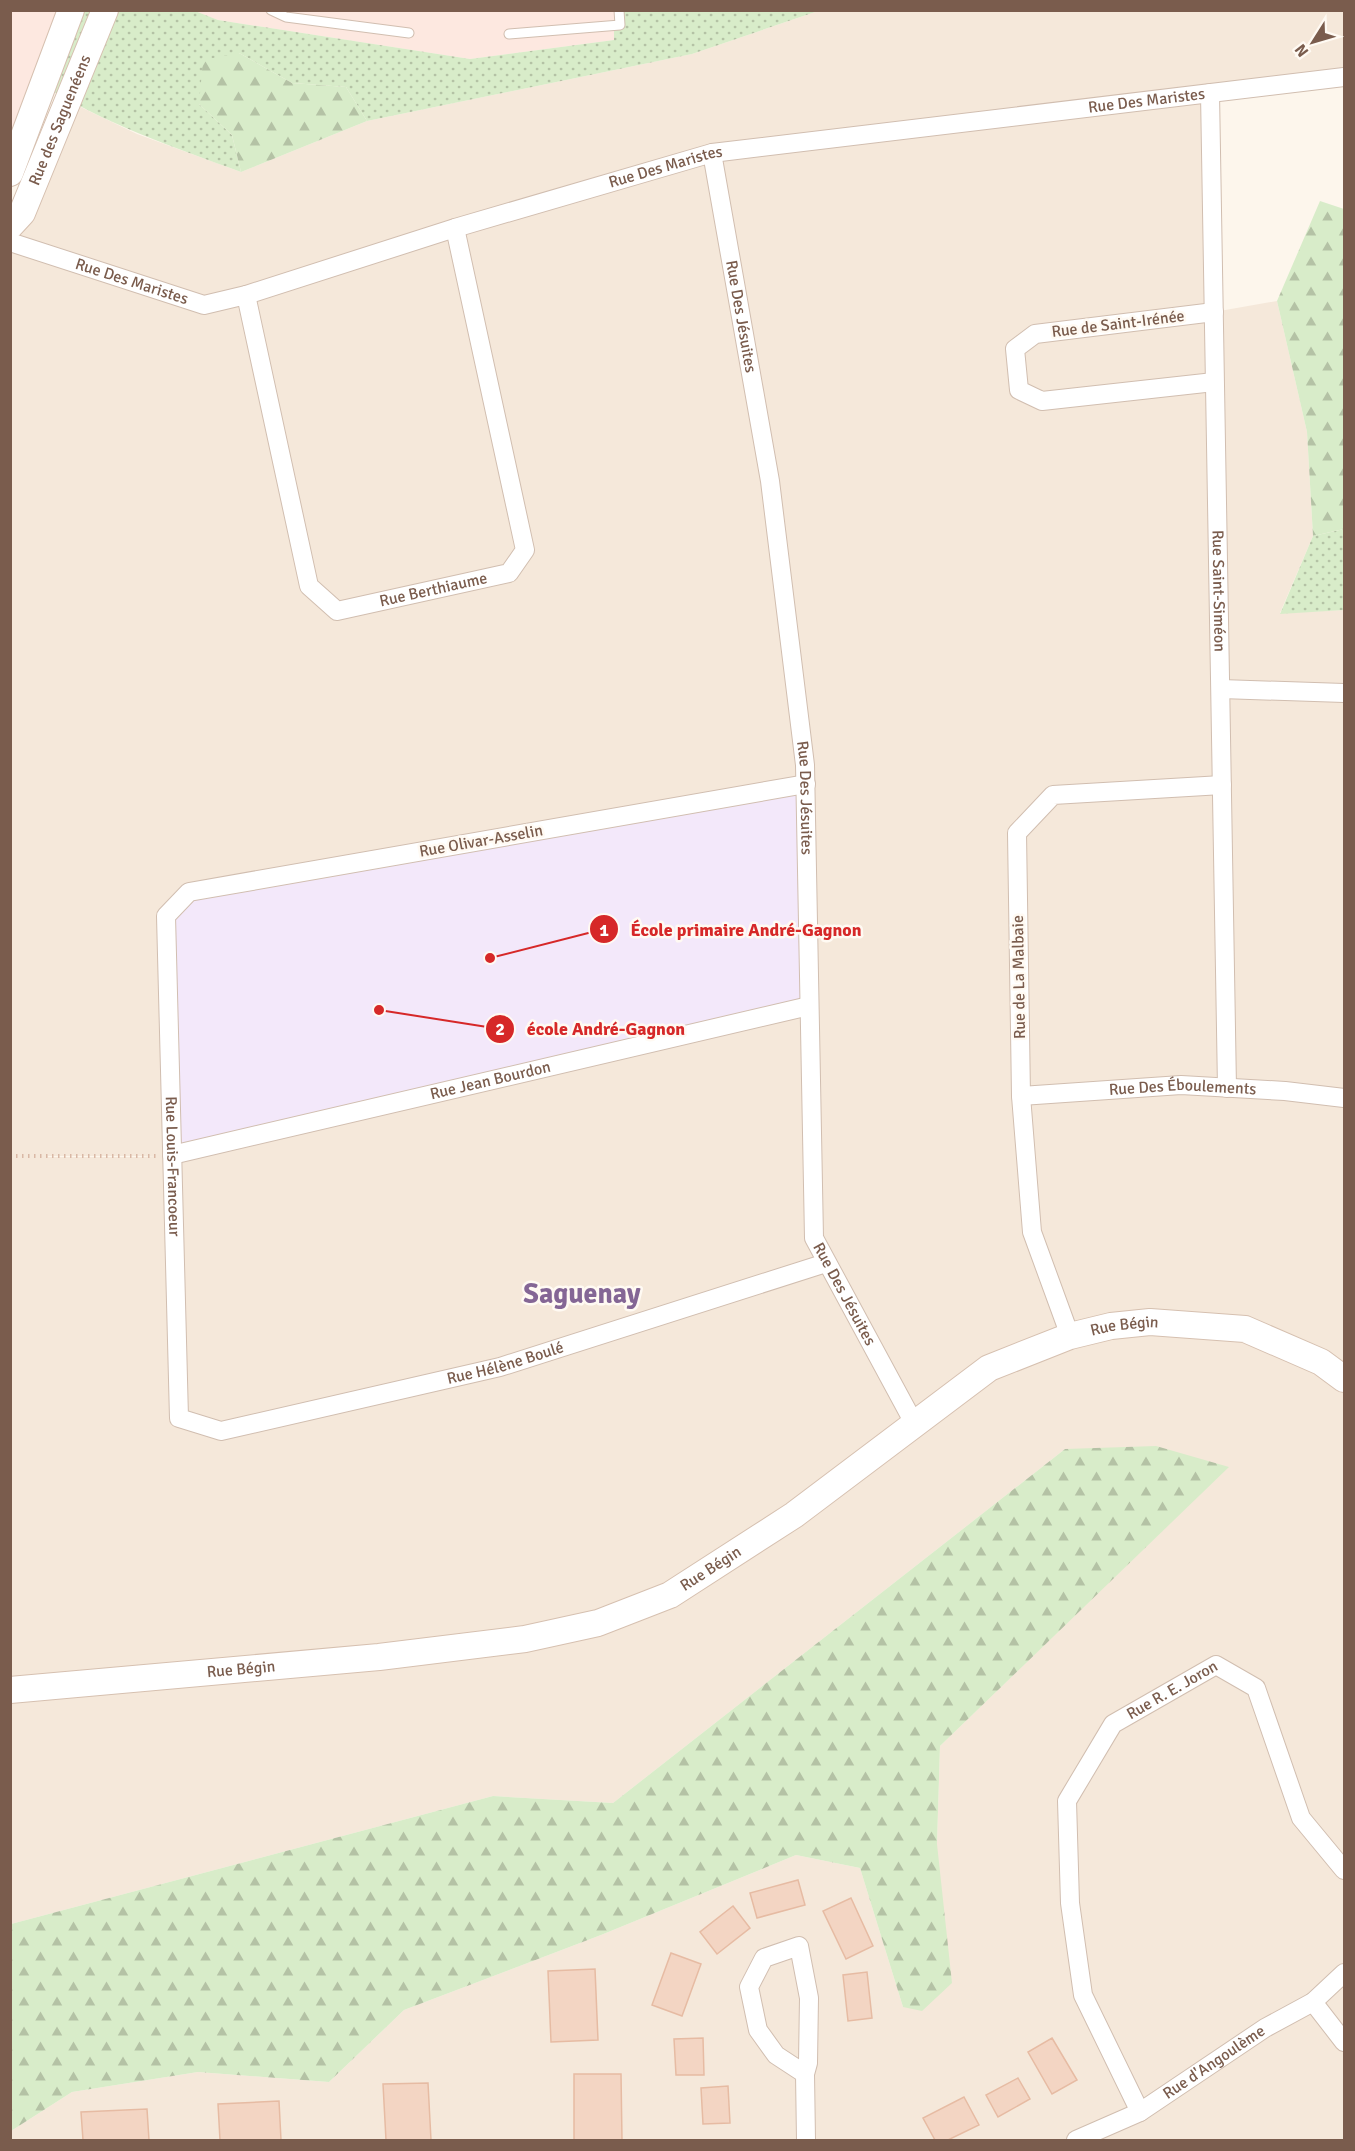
<svg xmlns="http://www.w3.org/2000/svg" width="1355" height="2151" viewBox="0 0 1355 2151" font-family="Signika,sans-serif">
  <style>
    .residential { fill: #f5e8da; fill-rule: evenodd }
    .commercial { fill: #fde8e0 }
    .education { fill: #f3e8fa }
    .grass { fill: url(#grass-dots) }
    .forest { fill: url(#forest-firs) }
    .building { fill: #f3d5c3; stroke: #e6bba3; stroke-width: 1.5 }
    .lines { fill: none; stroke-linecap: round; stroke-linejoin: round }
    .lane-casing { stroke: #d1beb0; stroke-width: 11 }
    .street-casing { stroke: #d1beb0; stroke-width: 20 }
    .secondary-casing { stroke: #d6c0b0; stroke-width: 28 }
    .path { stroke: #d9b8a5; stroke-width: 4; stroke-dasharray: 1.5 4.5; stroke-linecap: butt }
    .lane { stroke: #fff; stroke-width: 9 }
    .street { stroke: #fff; stroke-width: 18 }
    .secondary { stroke: #fff; stroke-width: 26 }
    .labels { text-anchor: middle; dominant-baseline: central; stroke-width: 5; stroke-linejoin: round; paint-order: stroke }
    .street-label { font-size: 16px; fill: #7a5c4d; stroke: #fffaf3 }
    .town-label { font-size: 28px; font-weight: bold; fill: #846695; stroke: #fffaf3 }
    .leader { fill: none; stroke: #d62828; stroke-width: 2 }
    .callout-dot { fill: #d62828; stroke: #fffaf3; stroke-width: 2 }
    .mark-label { font-size: 18px; text-anchor: middle; font-weight: bold; fill: #fff }
    .callout-label { font-size: 18px; text-anchor: middle; font-weight: bold; fill: #d62828; stroke: #fffaf3; stroke-width: 5; stroke-linejoin: round; paint-order: stroke }
  </style>
  <defs>
    <pattern id="grass-dots" width="8" height="8" patternUnits="userSpaceOnUse" patternTransform="scale(1.5)"><rect width="8" height="8" fill="#d8ecc9"/><path d="M2 2h.1M6 6h.1" fill="none" stroke="#b4c2a5" stroke-width="1.8" stroke-linecap="round"/></pattern>
    <pattern id="forest-firs" width="22" height="20" patternUnits="userSpaceOnUse" patternTransform="scale(1.5)"><rect width="22" height="20" fill="#d8ecc9"/><path d="M5 1l3.5 6h-7zM16 11l3.5 6h-7z" fill="#b4c2a5"/></pattern>
  </defs>
  <rect width="100%" height="100%" fill="#fdf6ec"/>
  <!-- residential -->
  <path class="residential" d="M 818,11 L 1344,11 L 1344,77 L 1211,93 L 1214,312 L 1277,301 L 1307,432 L 1313,536 L 1280,613 L 1344,610 L 1344,2140 L 11,2140 L 11,2131 L 72,2092 L 198,2072 L 329,2082 L 404,2010 L 601,1935 L 796,1855 L 860,1868 L 903,2007 L 937,1844 L 940,1746 L 1228,1467 L 1065,1449 L 613,1803 L 493,1796 L 11,1924 L 10,226 L 68,101 L 137,134 L 241,172 L 367,121 L 692,54 ZM 155,1156 L 142,1157 L 48,1157 L 48,1156 Z"/>
  <!-- commercial -->
  <path class="commercial" d="M 11,11 L 68,11 L 11,160 Z
    M 194,11 L 614,11 L 614,40 L 470,59 L 218,20 Z"/>
  <!-- education -->
  <path class="education" d="M 796,782 L 810,1007 L 170,1159 L 170,909 L 195,899 Z"/>
  <!-- grass -->
  <path class="grass" d="M 71,11 L 195,11 L 218,20 L 470,59 L 614,40 L 614,11 L 818,11 L 692,54 L 367,121 L 346,87 L 292,83 L 239,53 L 199,104 L 232,135 L 241,172 C 173,147 105,124 43,85 Z
    M 1344,529 L 1344,610 L 1280,614 L 1313,536 Z"/>
  <!-- forest -->
  <path class="forest" d="M 239,53 L 292,83 L 346,87 L 367,121 L 241,172 L 232,135 L 199,104 L 203,60 Z
    M 1320,201 L 1344,209 L 1344,529 L 1313,536 L 1307,432 L 1277,301 Z
    M 1156,1446 L 1229,1467 L 940,1746 L 937,1844 L 952,1983 L 922,2011 L 903,2007 L 860,1868 L 796,1855 L 601,1935 L 404,2010 L 329,2082 L 198,2072 L 72,2092 L 11,2131 L 11,1924 L 493,1796 L 613,1803 L 1065,1449 Z"/>
  <!-- building -->
  <path class="building" d="M 798,1880 L 805,1905 L 757,1918 L 750,1893 Z
    M 851,1898 L 873,1946 L 846,1959 L 823,1911 Z
    M 733,1906 L 750,1928 L 717,1954 L 700,1932 Z
    M 671,1953 L 701,1964 L 682,2016 L 652,2005 Z
    M 595,1969 L 598,2040 L 551,2042 L 548,1971 Z
    M 867,1972 L 872,2018 L 848,2021 L 843,1975 Z
    M 703,2038 L 704,2075 L 676,2075 L 674,2039 Z
    M 1052,2038 L 1077,2080 L 1052,2094 L 1028,2052 Z
    M 574,2074 L 621,2074 L 622,2140 L 574,2140 Z
    M 1018,2078 L 1030,2099 L 998,2117 L 986,2095 Z
    M 428,2083 L 431,2140 L 386,2140 L 383,2084 Z
    M 728,2086 L 730,2123 L 703,2124 L 701,2088 Z
    M 964,2097 L 979,2125 L 948,2140 L 935,2140 L 923,2118 Z
    M 279,2101 L 281,2140 L 220,2140 L 218,2104 Z
    M 147,2109 L 149,2140 L 83,2140 L 81,2112 Z"/>
  <g class="lines">
    <defs>
      <path id="lane" d="M 271,10 L 286,17 L 409,33
        M 509,34 L 620,25 L 619,10"/>
      <g id="street">
        <path id="s1" d="M 1210,93 L 1227,1088"/>
        <path id="s2" d="M 712,153 L 770,481 L 805,765 L 814,1238 L 915,1425"/>
        <path id="s3" d="M 10,242 L 204,305 L 246,295 L 455,228 L 712,153 L 1344,77"/>
        <path id="s4" d="M 246,295 L 309,586 L 337,611 L 509,573 L 525,550 L 455,228"/>
        <path d="M 1214,312 L 1035,334 L 1015,349 L 1019,390 L 1042,401 L 1214,382"/>
        <path d="M 1221,689 L 1344,693"/>
        <path id="s5" d="M 806,784 L 189,892 L 166,916 L 179,1418 L 221,1431 L 500,1367 L 826,1263"/>
        <path id="s6" d="M 1021,1096 L 1181,1085 L 1285,1091 L 1344,1098"/>
        <path id="s7" d="M 172,1155 L 809,1006"/>
        <path d="M 1070,1336 L 1032,1232 L 1021,1096 L 1017,833 L 1053,795 L 1222,785"/>
        <path d="M 1313,2002 L 1344,2042"/>
        <path d="M 805,2074 L 776,2055 L 758,2030 L 749,1987 L 764,1958 L 799,1946 L 809,1998 L 808,2063 L 805,2074 L 806,2140"/>
        <path id="s8" d="M 1140,2112 L 1083,1995 L 1070,1903 L 1067,1801 L 1113,1724 L 1216,1665 L 1256,1688 L 1301,1818 L 1344,1870"/>
        <path id="s9" d="M 1076,2140 L 1140,2112 L 1265,2028 L 1313,2002 L 1344,1973"/>
      </g>
      <g id="secondary">
        <path d="M 10,173 L 71,10"/>
        <path id="s10" d="M 10,226 L 22,213 L 105,10"/>
        <path id="s11" d="M 10,1690 L 379,1657 L 525,1639 L 598,1623 L 670,1595 L 794,1515 L 989,1368 L 1070,1336 L 1111,1326 L 1150,1322 L 1245,1329 L 1321,1362 L 1344,1379"/>
      </g>
    </defs>
    <!-- lane casing -->
    <use href="#lane" class="lane-casing"/>
    <!-- street casing -->
    <use href="#street" class="street-casing"/>
    <!-- secondary casing -->
    <use href="#secondary" class="secondary-casing"/>
    <!-- path -->
    <path class="path" d="M 10,1156 L 156,1156"/>
    <!-- lane -->
    <use href="#lane" class="lane"/>
    <!-- street -->
    <use href="#street" class="street"/>
    <!-- secondary -->
    <use href="#secondary" class="secondary"/>
  </g>
  <g class="labels">
    <!-- street labels -->
    <g class="street-label">
      <text stroke="none"><textPath href="#s3" startOffset="1172">Rue Des Maristes</textPath></text>
      <text stroke="none"><textPath href="#s10" startOffset="118">Rue des Saguenéens</textPath></text>
      <text stroke="none"><textPath href="#s3" startOffset="686">Rue Des Maristes</textPath></text>
      <text stroke="none"><textPath href="#s3" startOffset="128">Rue Des Maristes</textPath></text>
      <text stroke="none"><textPath href="#s2" startOffset="166">Rue Des Jésuites</textPath></text>
      <text transform="translate(1118 324) rotate(-7)">Rue de Saint-Irénée</text>
      <text stroke="none"><textPath href="#s4" startOffset="434">Rue Berthiaume</textPath></text>
      <text stroke="none"><textPath href="#s1" startOffset="498">Rue Saint-Siméon</textPath></text>
      <text stroke="none"><textPath href="#s2" startOffset="652">Rue Des Jésuites</textPath></text>
      <text transform="translate(481 841) rotate(-10)">Rue Olivar-Asselin</text>
      <text transform="translate(1019 977) rotate(-91)">Rue de La Malbaie</text>
      <text stroke="none"><textPath href="#s7" startOffset="327">Rue Jean Bourdon</textPath></text>
      <text stroke="none"><textPath href="#s6" startOffset="162">Rue Des Éboulements</textPath></text>
      <text stroke="none"><textPath href="#s5" startOffset="910">Rue Louis-Francoeur</textPath></text>
      <text stroke="none"><textPath href="#s2" startOffset="1156">Rue Des Jésuites</textPath></text>
      <text stroke="none"><textPath href="#s11" startOffset="1204">Rue Bégin</textPath></text>
      <text stroke="none"><textPath href="#s5" startOffset="1498">Rue Hélène Boulé</textPath></text>
      <text stroke="none"><textPath href="#s11" startOffset="718">Rue Bégin</textPath></text>
      <text stroke="none"><textPath href="#s11" startOffset="232">Rue Bégin</textPath></text>
      <text stroke="none"><textPath href="#s8" startOffset="483">Rue R. E. Joron</textPath></text>
      <text stroke="none"><textPath href="#s9" startOffset="159">Rue d'Angoulème</textPath></text>
    </g>
    <!-- town labels -->
    <g class="town-label">
      <text x="582" y="1294">Saguenay</text>
    </g>
  </g>
  <!-- callouts -->
  <path class="leader" d="M490 958L604 929M379 1010L500 1029"/>
  <g class="callout-dot">
    <circle cx="490" cy="958" r="6"/>
    <circle cx="379" cy="1010" r="6"/>
    <circle cx="604" cy="929" r="15"/>
    <circle cx="500" cy="1029" r="15"/>
  </g>
  <g class="mark-label">
    <text x="604" y="936">1</text>
    <text x="500" y="1035">2</text>
  </g>
  <g class="callout-label">
    <text x="746" y="936">École primaire André-Gagnon</text>
    <text x="606" y="1035">école André-Gagnon</text>
  </g>
  <!-- border -->
  <rect width="1355" height="2151" fill="none" stroke="#7a5c4d" stroke-width="24"/>
  <!-- north arrow -->
  <g transform="translate(1313 42) rotate(233)" stroke="#fffaf3" stroke-width="4.5" paint-order="stroke">
  <path d="M0-4.5L10 22L0 15L-10 22Z" fill="#7a5c4d"/>
  <text y="-9" font-size="16" font-weight="bold" text-anchor="middle" fill="#7a5c4d">N</text>
  </g>
</svg>
